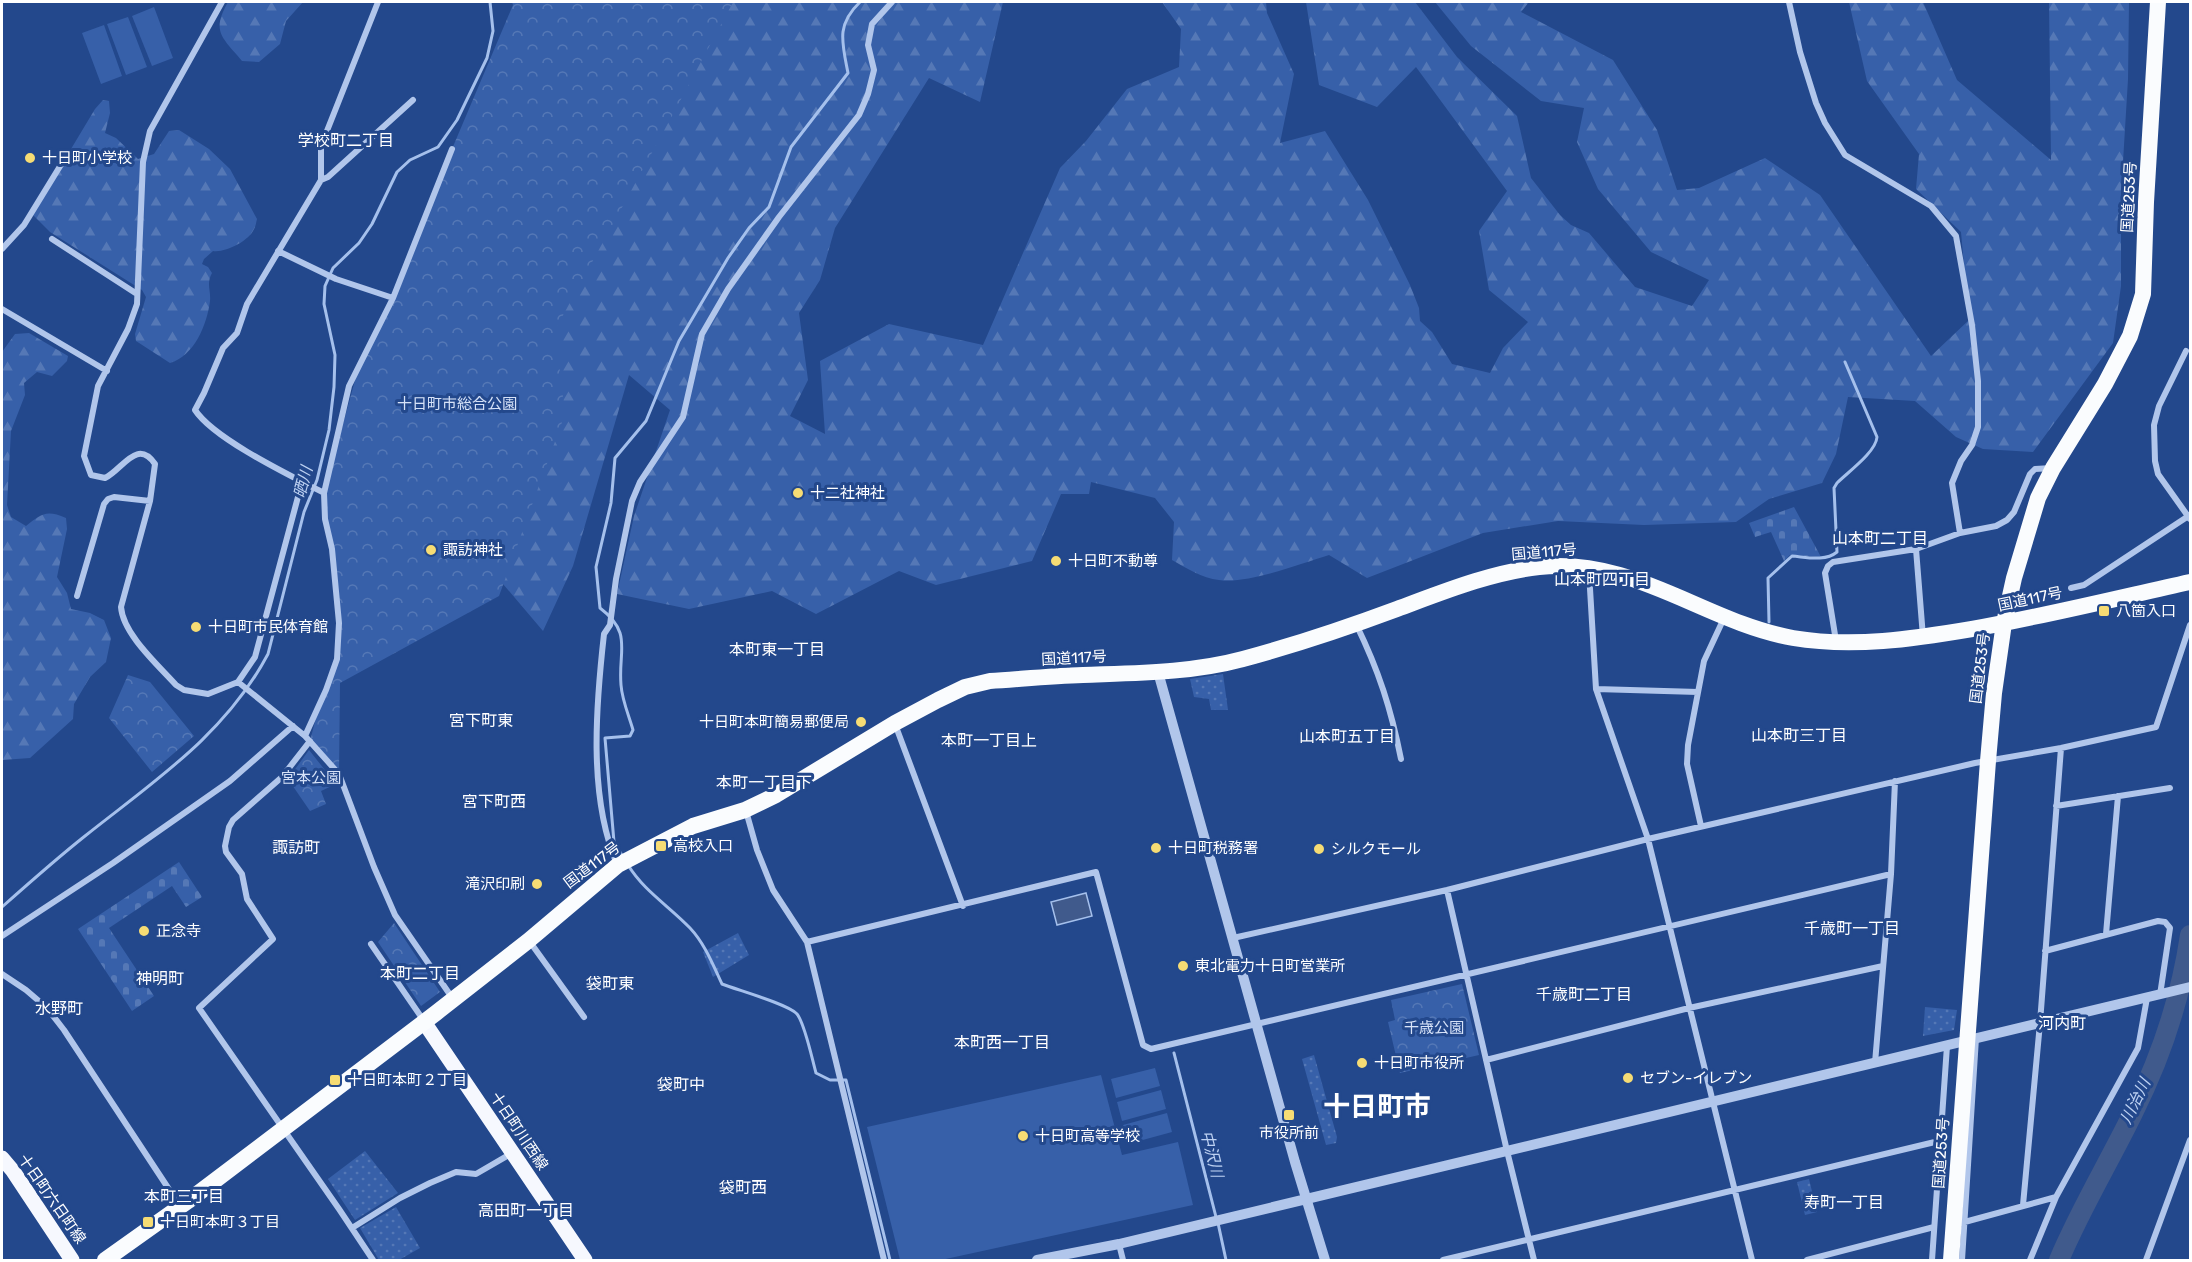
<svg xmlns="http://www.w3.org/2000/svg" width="2192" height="1262" viewBox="0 0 2192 1262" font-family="Rubik,'Noto Sans JP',sans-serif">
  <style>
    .grass { fill: url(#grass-dots) }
    .forest { fill: url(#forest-firs) }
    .cemetery { fill: url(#cemetery-stones) }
    .park { fill: url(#park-crowns) }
    .pitch { fill: #3760a9 }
    .water { fill: #405a8c; stroke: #a5c0ec; stroke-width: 1.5 }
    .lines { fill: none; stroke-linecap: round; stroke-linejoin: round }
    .stream { stroke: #a5c0ec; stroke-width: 3 }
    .river { stroke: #405a8c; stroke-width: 20 }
    .minor { stroke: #b1c6eb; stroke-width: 6 }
    .tertiary { stroke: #b1c6eb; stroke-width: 10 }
    .primary { stroke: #f6f8fe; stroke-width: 15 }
    .trunk { stroke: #fafcfe; stroke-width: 16 }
    .poi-dot { fill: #f6dc74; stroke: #23488c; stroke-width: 2 }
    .labels { text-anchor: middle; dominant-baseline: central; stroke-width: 6; stroke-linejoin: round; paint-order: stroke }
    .poi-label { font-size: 15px; fill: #fff; stroke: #23488c; text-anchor: start }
    .street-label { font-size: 15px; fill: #fff; stroke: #23488c }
    .park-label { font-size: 15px; fill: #d6e2f8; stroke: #23488c }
    .neighbourhood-label { font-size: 16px; fill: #fff; stroke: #23488c }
    .water-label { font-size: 16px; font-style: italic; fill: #bdd1f2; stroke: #23488c }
    .town-label { font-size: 27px; font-weight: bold; fill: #fff; stroke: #23488c }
  </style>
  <defs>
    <pattern id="grass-dots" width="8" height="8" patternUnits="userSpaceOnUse" patternTransform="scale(1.5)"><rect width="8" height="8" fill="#3760a9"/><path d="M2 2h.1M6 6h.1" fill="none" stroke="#5578b6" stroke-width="1.8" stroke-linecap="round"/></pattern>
    <pattern id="forest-firs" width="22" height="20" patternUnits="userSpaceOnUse" patternTransform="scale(1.5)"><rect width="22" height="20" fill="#3760a9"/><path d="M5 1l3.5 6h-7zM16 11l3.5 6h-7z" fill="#5578b6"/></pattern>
    <pattern id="cemetery-stones" width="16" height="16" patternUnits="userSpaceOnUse" patternTransform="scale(1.5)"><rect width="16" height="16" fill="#3760a9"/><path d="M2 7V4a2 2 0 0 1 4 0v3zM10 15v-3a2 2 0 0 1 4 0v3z" fill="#5578b6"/></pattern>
    <pattern id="park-crowns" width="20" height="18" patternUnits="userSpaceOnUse" patternTransform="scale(1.5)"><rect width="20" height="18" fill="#3760a9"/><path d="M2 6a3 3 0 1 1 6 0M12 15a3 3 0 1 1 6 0" fill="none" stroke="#5578b6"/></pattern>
  </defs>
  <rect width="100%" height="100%" fill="#23488c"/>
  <!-- grass -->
  <path class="grass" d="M 1223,674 L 1228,710 L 1211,710 L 1209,699 L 1194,697 L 1190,679 Z
    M 738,933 L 749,955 L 713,977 L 703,952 Z
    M 1925,1007 L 1957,1010 L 1954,1030 L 1923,1036 Z
    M 1314,1055 L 1337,1137 L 1336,1143 L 1326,1145 L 1302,1059 Z
    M 365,1151 L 398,1193 L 355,1220 L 328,1179 Z
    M 1809,1179 L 1817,1212 L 1805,1215 L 1797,1182 Z
    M 396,1207 L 420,1248 L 399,1260 L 379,1260 L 360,1228 Z"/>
  <!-- forest -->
  <path class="forest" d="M 228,2 L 303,2 L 286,21 L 280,44 L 259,62 L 242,61 C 222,37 211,32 228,2 Z
    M 520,2 L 1003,2 L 980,102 L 929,78 L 835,228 L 820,280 L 799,313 L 808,380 L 790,416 L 825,434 L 820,361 L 889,324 L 983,345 L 1060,168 L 1086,141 L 1127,89 L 1179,67 L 1181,29 L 1162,2 L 1266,2 L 1267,13 L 1294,74 L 1280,143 L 1325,131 L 1368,200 L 1410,285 L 1419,308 L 1420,321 L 1432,332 L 1452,364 L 1490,373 L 1503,348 L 1528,322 L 1489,290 L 1479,231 L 1507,191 L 1416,67 L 1377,107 L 1319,85 L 1306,2 L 1415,2 L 1457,57 L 1517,116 L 1531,178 L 1560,215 L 1571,225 L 1589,233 L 1635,287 L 1692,306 L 1709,280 L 1651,252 L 1598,189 L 1577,142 L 1584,108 L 1541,101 L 1471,46 L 1435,2 L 1529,2 L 1521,12 L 1613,60 L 1657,130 L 1677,190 L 1699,188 L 1765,158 L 1820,195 L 1931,356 L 1969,320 L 1961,232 L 1916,189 L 1919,154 L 1867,81 L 1849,2 L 1923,2 L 1957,80 L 2051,160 L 2049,2 L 2129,2 L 2128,79 L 2121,195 L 2121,286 L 2113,343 L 2033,452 L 1983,449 L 1956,437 L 1915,401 L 1848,397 L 1836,454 L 1822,483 L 1769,499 L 1736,522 L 1644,525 L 1558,521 L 1483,533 L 1367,578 L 1329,555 C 1300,564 1248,584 1219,580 C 1202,578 1186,568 1172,560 L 1174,522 L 1155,498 L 1091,482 L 1089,494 L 1061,494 L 1032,561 L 936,585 L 899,571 L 816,614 L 772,591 L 689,609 L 617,594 L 634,516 L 670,410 L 629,375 L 573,566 L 543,631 L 492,571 Z
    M 103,100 L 109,101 L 110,113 L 105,133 L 116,138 L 138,159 L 154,154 L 169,131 L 179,130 L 209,149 L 230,169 L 257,219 C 256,222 256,226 254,229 C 249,241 225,253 213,251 L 204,259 L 202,264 L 208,267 L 212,273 C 206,284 211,290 210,301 C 207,325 194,356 170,363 L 136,341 L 135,334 L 146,297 L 142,290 L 50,232 L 32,214 L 95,109 Z
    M 29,333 L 68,356 L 67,361 L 52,376 L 37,372 L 24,383 L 25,395 L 11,431 L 7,505 L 11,517 L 26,526 C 41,514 46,509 66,518 L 67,529 L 57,577 L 67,593 L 71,609 L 90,613 L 104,620 L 111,638 L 106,662 L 90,677 L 74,704 L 73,719 L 30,758 L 2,760 L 2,352 L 15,334 Z"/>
  <!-- cemetery -->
  <path class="cemetery" d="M 1794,507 L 1821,557 L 1790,555 L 1784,561 L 1771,532 L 1755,537 L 1749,523 Z
    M 179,862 L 202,897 L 186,907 L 172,886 L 109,928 L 154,996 L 132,1011 L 78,929 Z"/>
  <!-- park -->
  <path class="park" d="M 512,2 L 733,2 L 672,116 L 555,330 L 565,414 L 499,596 L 340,683 L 339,774 L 310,741 L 318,710 L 337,659 L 339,623 L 325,519 L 324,493 L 359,366 L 393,298 L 452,149 L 513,5 Z
    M 128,675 L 150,682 L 194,736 L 152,772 L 109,718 Z
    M 309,750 L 336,784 L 321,791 L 326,804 L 310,811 L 288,779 Z
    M 394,923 L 440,992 L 421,1006 L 378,942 Z
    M 1462,984 L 1479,1055 L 1400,1073 L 1388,1022 L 1395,1020 L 1391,1000 Z"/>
  <!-- pitch -->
  <path class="pitch" d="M 154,7 L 173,58 L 152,66 L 132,16 Z
    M 128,17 L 147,67 L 126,75 L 107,24 Z
    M 104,25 L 122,76 L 101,84 L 82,33 Z
    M 1155,1068 L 1160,1086 L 1116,1098 L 1111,1079 Z
    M 1101,1075 L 1122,1155 L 1178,1142 L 1193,1205 L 941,1260 L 900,1260 L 867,1127 Z
    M 1161,1090 L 1166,1109 L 1122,1121 L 1117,1102 Z
    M 1167,1113 L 1172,1132 L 1128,1144 L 1123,1125 Z"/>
  <!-- water -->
  <path class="water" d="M 1086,893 L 1092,916 L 1057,925 L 1051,902 Z"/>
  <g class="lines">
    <!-- stream -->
    <path class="stream" d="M 1769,622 L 1768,578 L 1792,556 C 1806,557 1825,562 1837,552 L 1834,488 L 1837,483 C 1848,472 1876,452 1877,437 L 1845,362
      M 623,857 L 614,842 L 605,738 L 630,736 L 633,730 C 629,716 622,700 621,685 C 618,650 633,633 600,608 L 596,567 L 611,503 L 615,458 L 646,421 L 679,341 L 728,258 L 749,228 L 769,207 L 791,147 L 848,73 C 842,42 836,25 860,2
      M 628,865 C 644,891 669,906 690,928 C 705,944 713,965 722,984 C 737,990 788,1004 797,1014 C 805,1024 812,1059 816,1073 L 830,1080 L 846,1080 L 890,1260
      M 2,907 C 29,883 56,859 85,836 C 154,781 225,735 268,654 L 304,512 L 317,480 L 329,430 L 334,387 L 335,355 L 324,304 L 325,286 L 333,268 L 359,243 L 372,224 L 397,172 L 410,160 L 438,147 L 457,120 L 487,58 L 493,31 L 490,2
      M 1174,1053 L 1216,1217
      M 1218,1223 L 1226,1260"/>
    <!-- river -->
    <path class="river" d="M 2059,1260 C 2080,1210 2109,1162 2133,1113 C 2161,1057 2181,997 2190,935"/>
    <!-- minor -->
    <path class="minor" d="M 222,2 L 150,131 L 143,162 L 137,304 L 128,329 L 98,386 L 84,456 L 91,475 L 105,478 C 123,469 137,438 155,464 L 150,501 L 121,607 C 123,634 158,665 176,685 L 184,690 L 208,694 L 238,682 L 255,657 L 302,482
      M 1789,2 L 1800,52 L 1816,103 L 1825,123 L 1845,155 L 1931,206 L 1956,236 L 1972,325 L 1978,381 L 1978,427 L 1972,445 L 1961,461 L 1952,483 L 1960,533
      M 321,180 L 328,177 L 413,100
      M 52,239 L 137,294
      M 2,249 L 24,225 L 62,163
      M 278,251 L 336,279 L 393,298
      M 2,309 L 107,371
      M 2186,351 L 2159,406 L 2154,425 L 2155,461 L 2158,474 L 2190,519
      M 324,493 C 291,476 214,439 195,410 L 204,393 L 223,348 L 237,333 L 247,304 L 321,180 L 321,146 L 378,2
      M 1589,572 L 1596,689 L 1648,839 L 1752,1260
      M 2071,588 L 2084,585 L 2190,515
      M 77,596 L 104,504 L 108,499 L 114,497 L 150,501
      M 1356,624 C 1379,671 1391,709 1401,759
      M 1923,637 L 1916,549 L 1960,533 L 1996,526 L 2007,520 L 2014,512 L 2030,474 L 2035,469 L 2052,468
      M 1836,641 L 1825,573 L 1828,566 L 1833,562 L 1916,549
      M 238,682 L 305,736 L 339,774 L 374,867 L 395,915 L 453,999
      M 1596,689 L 1698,692
      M 895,724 L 963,906
      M 305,736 L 326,690 L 337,659 L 339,623 L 332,549 L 325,519 L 324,493 L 349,386 L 393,298 L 452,149
      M 310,741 L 282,777 L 233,820 L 229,827 L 225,846 L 226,852 L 242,874 L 247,899 L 273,939 L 199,1008 L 339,1209 L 373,1260
      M 2056,806 L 2170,788
      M 746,811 L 757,850 L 773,890 L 807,942 L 884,1260
      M 1701,826 L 1687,764 L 1688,745 L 1704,661 L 1724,618
      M 617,864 C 588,797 596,705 604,634 L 610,625 L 616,579 L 632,501 L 640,482 L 683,417 L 702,334 L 728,289 L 779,217 L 859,115 L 868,94 L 874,70 L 868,45 L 872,24 L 892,2
      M 1447,890 L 1507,1151 L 1534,1260
      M 2106,934 L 2118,796
      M 2,936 L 113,863 L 230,781 L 293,726
      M 1233,938 L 1447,890 L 1648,839 L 1975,763 L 2061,748 L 2156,727 L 2190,625
      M 530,942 L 584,1017
      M 807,942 L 1096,872 L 1143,1045 L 1151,1049 L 1891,874
      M 371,944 L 424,1021
      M 2045,951 L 2158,921 L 2165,922 L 2170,928 L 2160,995
      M 2,974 L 26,990 L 47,1008 L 64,1030 L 180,1206
      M 1486,1060 L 1689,1008 L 1883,966
      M 1875,1063 L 1891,874 L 1895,781
      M 2023,1205 L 2040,1023 L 2061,748
      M 1961,1223 L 2056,1197
      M 352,1228 L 400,1198 L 430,1183 L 456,1172 L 476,1174 L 512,1153
      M 1119,1244 L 1123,1260
      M 1443,1260 L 1939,1141
      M 1807,1260 L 1934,1227
      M 1932,1260 L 1947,1046
      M 1962,1260 L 1976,1038
      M 2030,1260 L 2056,1197 L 2138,1048 L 2147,998
      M 2146,1260 L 2190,1140"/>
    <!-- tertiary -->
    <path class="tertiary" d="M 1158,672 L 1295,1162 L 1325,1260
      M 1037,1260 L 1119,1244 L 2190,987"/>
    <!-- primary -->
    <path class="primary" d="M 424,1022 L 585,1260
      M 2,1158 L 13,1171 L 72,1260"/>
    <!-- trunk -->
    <path class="trunk" d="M 105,1260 L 188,1201 L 436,1013 L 528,941 L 618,865 L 693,826 L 745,810 L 776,795 L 895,723 L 938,700 L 965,687 L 990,681 C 1021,679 1052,676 1083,675 C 1136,673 1191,673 1243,659 C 1295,645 1346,628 1397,609 C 1443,592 1489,573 1539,567 C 1635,557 1704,622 1793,638 C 1853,648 1913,639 1972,629 C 2045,616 2118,598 2190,582
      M 1951,1260 L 1988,761 L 1994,693 L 2004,623 L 2014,578 L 2038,498 L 2053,468 L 2105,384 L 2130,336 L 2143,294 L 2146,202 L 2158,2"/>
  </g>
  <!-- markers -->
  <g class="poi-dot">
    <circle cx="30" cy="158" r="6"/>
    <circle cx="798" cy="493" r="6"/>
    <circle cx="431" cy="550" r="6"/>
    <circle cx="1056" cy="561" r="6"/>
    <rect x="2098" y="605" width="12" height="12" rx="3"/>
    <circle cx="196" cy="627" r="6"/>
    <circle cx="861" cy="722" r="6"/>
    <rect x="655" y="840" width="12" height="12" rx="3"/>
    <circle cx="1156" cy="848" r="6"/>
    <circle cx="1319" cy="849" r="6"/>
    <circle cx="537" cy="884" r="6"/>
    <circle cx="144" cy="931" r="6"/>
    <circle cx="1183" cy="966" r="6"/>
    <circle cx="1362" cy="1063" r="6"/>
    <circle cx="1628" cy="1078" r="6"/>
    <rect x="329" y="1074" width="12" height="12" rx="3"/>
    <rect x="1283" y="1109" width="12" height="12" rx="3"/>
    <circle cx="1023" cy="1136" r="6"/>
    <rect x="142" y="1216" width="12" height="12" rx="3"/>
  </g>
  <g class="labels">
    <!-- poi labels -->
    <g class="poi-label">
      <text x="42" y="158">十日町小学校</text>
      <text x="810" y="493">十二社神社</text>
      <text x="443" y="550">諏訪神社</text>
      <text x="1068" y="561">十日町不動尊</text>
      <text x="2116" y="611">八箇入口</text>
      <text x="208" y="627">十日町市民体育館</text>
      <text x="849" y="722" text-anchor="end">十日町本町簡易郵便局</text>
      <text x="673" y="846">高校入口</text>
      <text x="1168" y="848">十日町税務署</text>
      <text x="1331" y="849">シルクモール</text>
      <text x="525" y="884" text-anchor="end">滝沢印刷</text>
      <text x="156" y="931">正念寺</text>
      <text x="1195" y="966">東北電力十日町営業所</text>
      <text x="1374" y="1063">十日町市役所</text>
      <text x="1640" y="1078">セブン-イレブン</text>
      <text x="347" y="1080">十日町本町２丁目</text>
      <text x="1289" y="1133" text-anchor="middle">市役所前</text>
      <text x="1035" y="1136">十日町高等学校</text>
      <text x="160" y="1222">十日町本町３丁目</text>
    </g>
    <!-- street labels -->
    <g class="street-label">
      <text transform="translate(2129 197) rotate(-87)">国道253号</text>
      <text transform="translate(1544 552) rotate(-5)">国道117号</text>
      <text transform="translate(2030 599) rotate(-12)">国道117号</text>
      <text transform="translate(1074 658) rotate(-3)">国道117号</text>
      <text transform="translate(1980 668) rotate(-83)">国道253号</text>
      <text transform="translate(592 865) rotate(-37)">国道117号</text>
      <text transform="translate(519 1131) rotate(56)">十日町川西線</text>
      <text transform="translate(1941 1153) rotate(-86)">国道253号</text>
      <text transform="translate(52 1199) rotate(55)">十日町六日町線</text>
    </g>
    <!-- park labels -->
    <g class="park-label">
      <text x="457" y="404">十日町市総合公園</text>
      <text x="311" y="778">宮本公園</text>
      <text x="1434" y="1028">千歳公園</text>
    </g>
    <!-- neighbourhood labels -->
    <g class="neighbourhood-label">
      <text x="346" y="140">学校町二丁目</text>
      <text x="1880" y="538">山本町二丁目</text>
      <text x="1602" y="579">山本町四丁目</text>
      <text x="777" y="649">本町東一丁目</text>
      <text x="481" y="720">宮下町東</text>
      <text x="1799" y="735">山本町三丁目</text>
      <text x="1347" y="736">山本町五丁目</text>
      <text x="989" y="740">本町一丁目上</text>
      <text x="764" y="782">本町一丁目下</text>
      <text x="494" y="801">宮下町西</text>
      <text x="296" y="847">諏訪町</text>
      <text x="1852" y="928">千歳町一丁目</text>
      <text x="420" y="973">本町二丁目</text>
      <text x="160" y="978">神明町</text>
      <text x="610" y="983">袋町東</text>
      <text x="1584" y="994">千歳町二丁目</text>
      <text x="59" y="1008">水野町</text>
      <text x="2062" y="1023">河内町</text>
      <text x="1002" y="1042">本町西一丁目</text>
      <text x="681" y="1084">袋町中</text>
      <text x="743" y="1187">袋町西</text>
      <text x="184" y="1196">本町三丁目</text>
      <text x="1844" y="1202">寿町一丁目</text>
      <text x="526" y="1210">高田町一丁目</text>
    </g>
    <!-- water labels -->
    <g class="water-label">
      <text transform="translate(303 482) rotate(-75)">晒川</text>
      <text transform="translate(2135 1101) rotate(-64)">川治川</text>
      <text transform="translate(1212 1154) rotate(76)">中沢川</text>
    </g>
    <!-- town labels -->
    <g class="town-label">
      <text x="1377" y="1107">十日町市</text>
    </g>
  </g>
  <!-- border -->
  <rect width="2192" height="1262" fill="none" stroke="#ffffff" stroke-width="6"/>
</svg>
